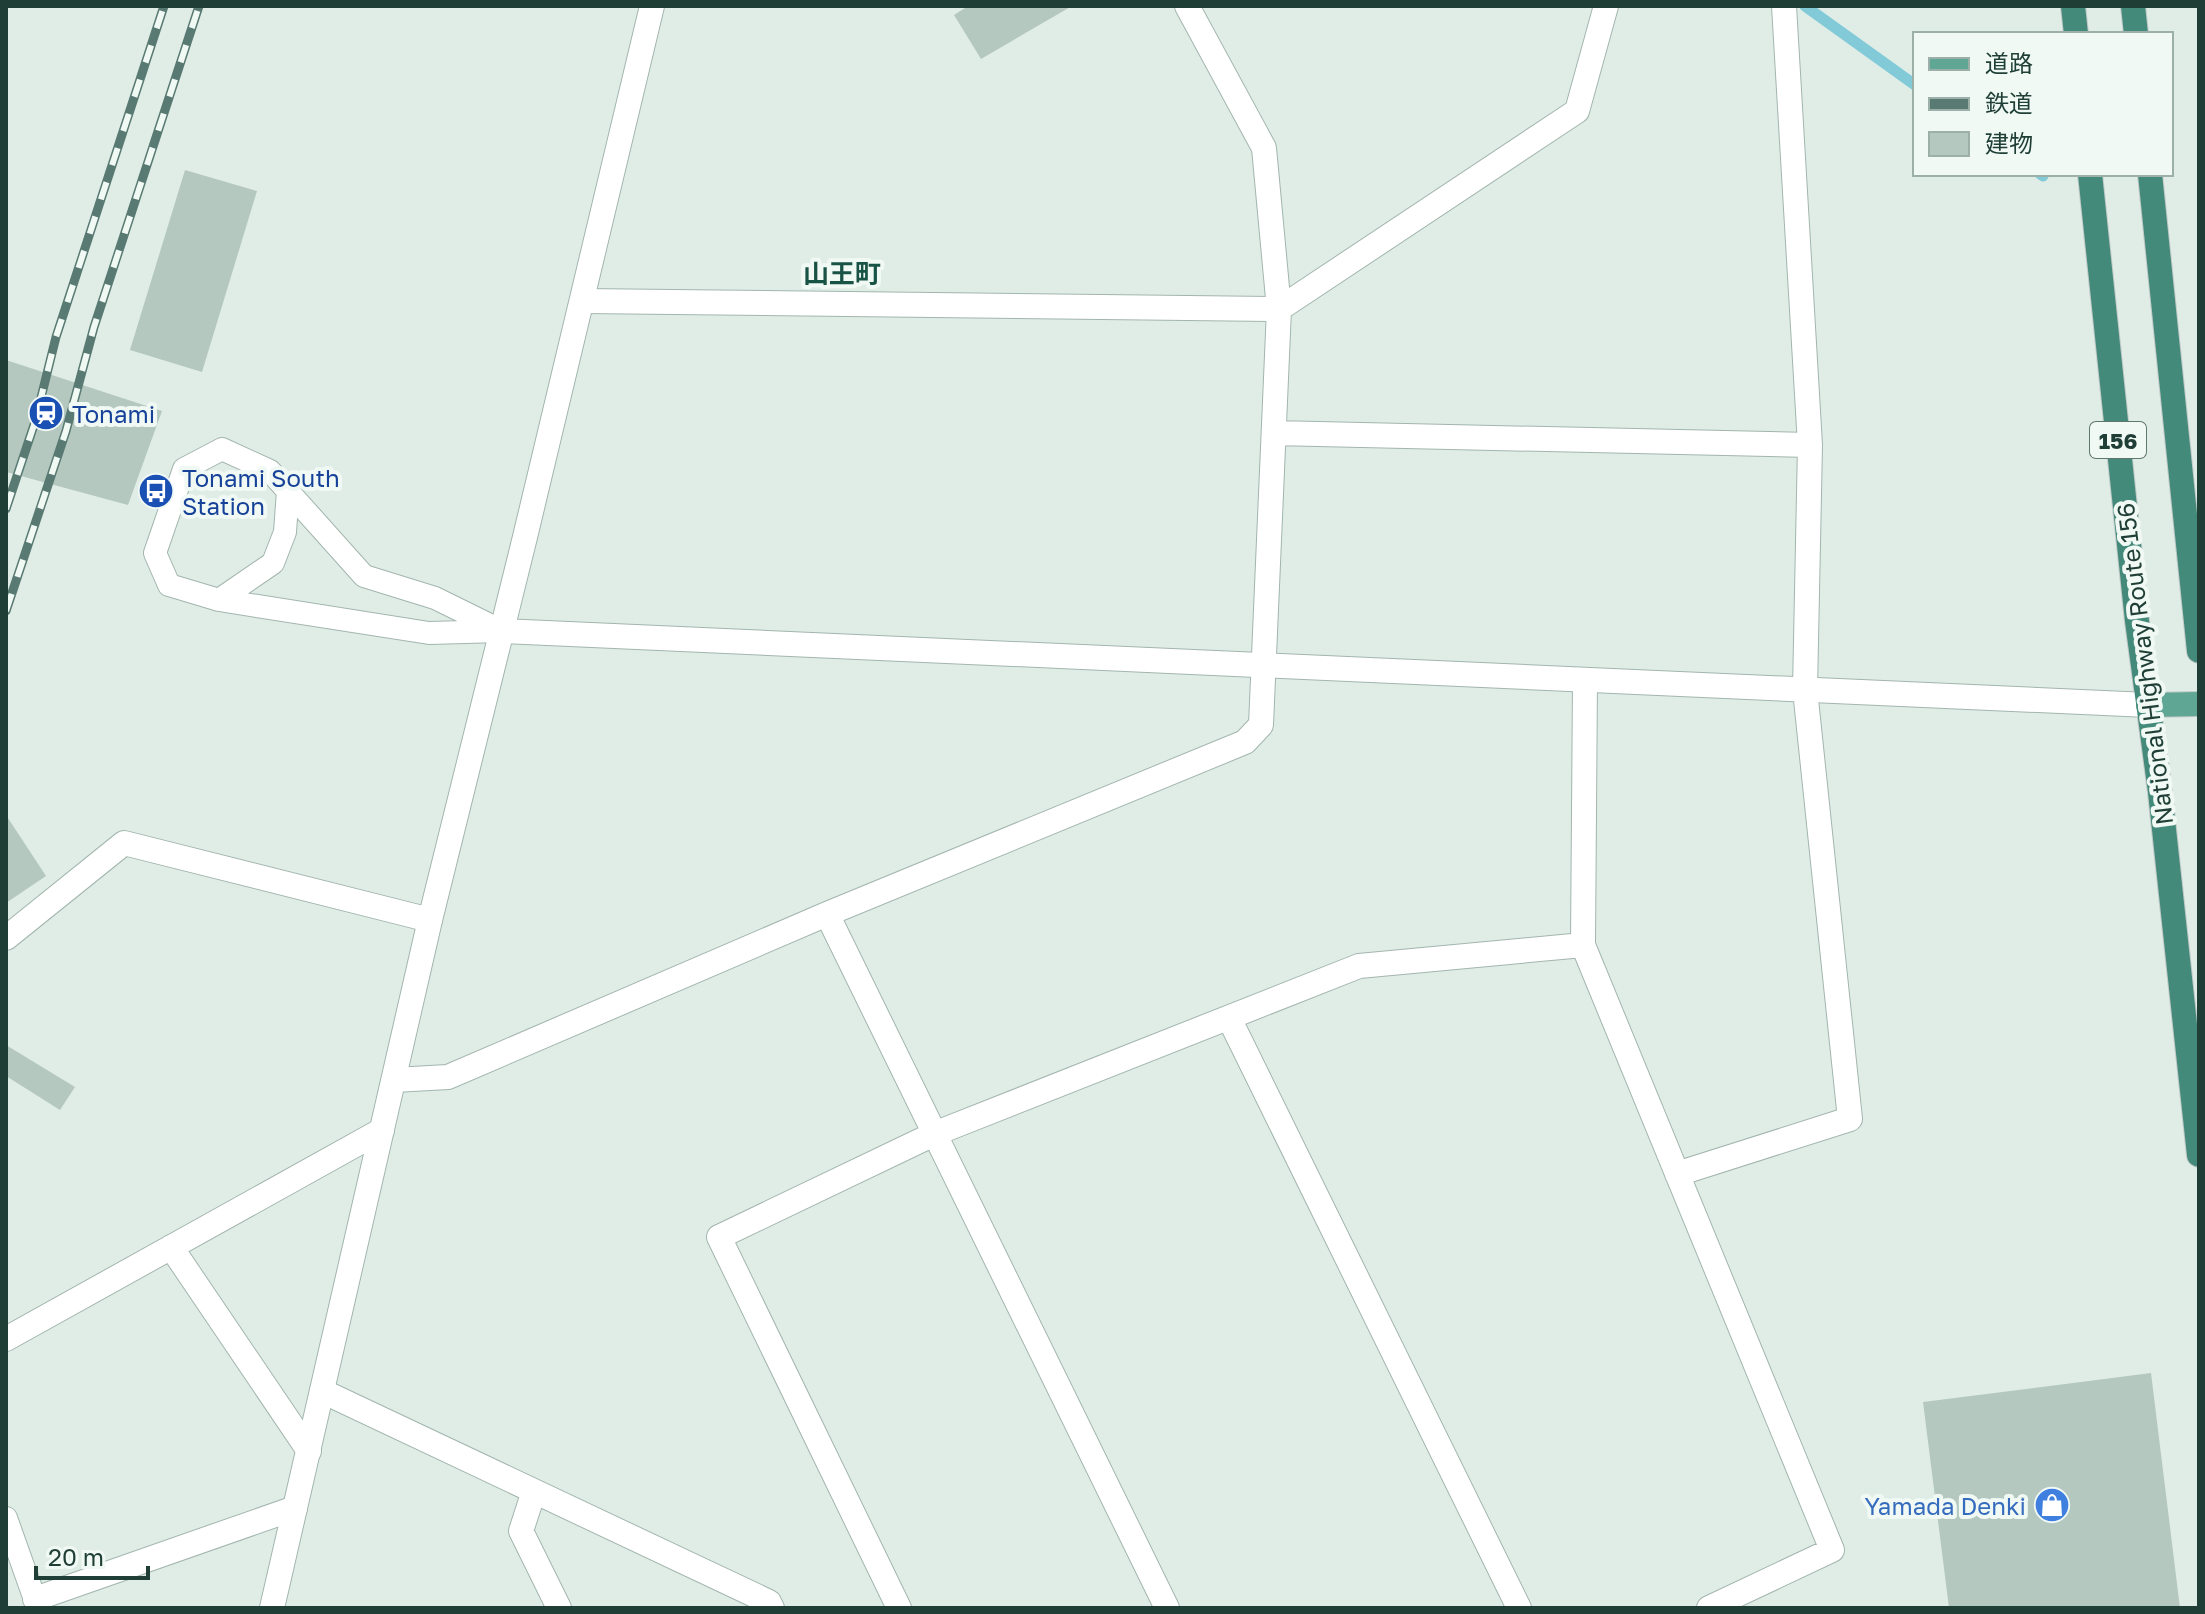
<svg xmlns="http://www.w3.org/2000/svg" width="2205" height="1614" viewBox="0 0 2205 1614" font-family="'Golos Text','Noto Sans JP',sans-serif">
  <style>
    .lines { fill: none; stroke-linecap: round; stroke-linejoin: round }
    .stream { stroke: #82cad7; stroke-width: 11 }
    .building { fill: #b5c8c0 }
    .service-casing { stroke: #a2b5ae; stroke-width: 24 }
    .minor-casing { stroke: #a2b5ae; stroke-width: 26 }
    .tertiary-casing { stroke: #a2b5ae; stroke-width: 26 }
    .primary-casing { stroke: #c0c9c7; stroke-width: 26 }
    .trunk-casing { stroke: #c0c9c7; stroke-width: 26 }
    .service { stroke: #fff; stroke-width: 22 }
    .minor { stroke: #fff; stroke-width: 24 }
    .tertiary { stroke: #fff; stroke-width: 24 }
    .primary { stroke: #60a695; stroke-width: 24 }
    .trunk { stroke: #448a7a; stroke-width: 24 }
    .rail-casing { stroke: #597a72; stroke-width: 9 }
    .rail { stroke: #f1f9f5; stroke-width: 6; stroke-dasharray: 18; stroke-linecap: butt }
    .labels { text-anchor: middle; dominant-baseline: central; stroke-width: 8; stroke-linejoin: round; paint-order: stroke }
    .shield { fill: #f1f9f5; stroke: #5e776f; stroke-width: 2 }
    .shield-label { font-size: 22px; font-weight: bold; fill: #1f3f36 }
    .transit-label { font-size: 24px; fill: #164399; stroke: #f1f9f5; text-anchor: start }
    .street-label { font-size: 24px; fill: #1f3f36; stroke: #f1f9f5 }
    .shop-label { font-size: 24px; fill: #366cbe; stroke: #f1f9f5; text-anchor: end }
    .neighbourhood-label { font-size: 26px; font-weight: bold; fill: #195345; stroke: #f1f9f5 }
  </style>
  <rect width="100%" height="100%" fill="#e0ede7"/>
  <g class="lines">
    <!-- stream -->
    <path class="stream" d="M 1805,6 L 1915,85
      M 2040,174 L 2043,176"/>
  </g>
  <!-- building -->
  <path class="building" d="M 968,6 L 1072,6 L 981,59 L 954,15 Z
    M 185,170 L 257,191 L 202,372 L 130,350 Z
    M 6,360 L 162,411 L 128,505 L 6,472 Z
    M 6,815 L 46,876 L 6,903 Z
    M 6,1045 L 75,1087 L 60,1110 L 6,1076 Z
    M 2151,1373 L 2180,1608 L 1949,1608 L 1923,1402 Z"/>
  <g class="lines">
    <defs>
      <path id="service" d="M 222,449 L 270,471 L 364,576 L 435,598 L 502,631 L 429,633 L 219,600 L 169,585 L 155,553 L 184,469 Z
        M 219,600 L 273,563 L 285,532 L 288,491
        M 6,1518 L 38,1608"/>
      <path id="minor" d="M 582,301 L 1279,309 L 1577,111 L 1606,6
        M 1274,433 L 1810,445
        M 1585,680 L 1583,945 L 1832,1550 L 1709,1608
        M 827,914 L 1167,1608
        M 6,938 L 124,843 L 430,920
        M 1229,1018 L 1519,1608
        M 394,1080 L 448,1077 L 827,914 L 1245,742 L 1261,725 L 1279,309 L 1264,148 L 1187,6
        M 1677,1174 L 1850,1119 L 1805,690 L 1810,445 L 1784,6
        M 171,1247 L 309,1451
        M 6,1339 L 382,1130
        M 322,1391 L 769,1602 L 772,1608
        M 534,1491 L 521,1531 L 559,1608
        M 35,1599 L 295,1508
        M 899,1608 L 719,1237 L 934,1134 L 1359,966 L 1583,945"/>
      <path id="tertiary" d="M 502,631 L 2148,705
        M 272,1608 L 430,920 L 525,537 L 652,6"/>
      <path id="primary" d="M 2148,705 L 2199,704"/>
      <path id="trunk" d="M 2073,6 L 2076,34
        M 2133,6 L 2136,34
        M 2090,174 L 2137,621 L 2160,792 L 2199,1155
        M 2150,174 L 2199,651"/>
    </defs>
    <!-- service casing -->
    <use href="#service" class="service-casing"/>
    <!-- minor casing -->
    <use href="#minor" class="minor-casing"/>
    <!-- tertiary casing -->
    <use href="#tertiary" class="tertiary-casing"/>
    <!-- primary casing -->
    <use href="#primary" class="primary-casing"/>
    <!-- trunk casing -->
    <use href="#trunk" class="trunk-casing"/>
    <!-- service -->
    <use href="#service" class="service"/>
    <!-- minor -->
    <use href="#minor" class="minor"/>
    <!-- tertiary -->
    <use href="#tertiary" class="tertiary"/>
    <!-- primary -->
    <use href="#primary" class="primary"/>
    <!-- trunk -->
    <use href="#trunk" class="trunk"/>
    <defs>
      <path id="rail" d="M 6,509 L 35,422 L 56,337 L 164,6
        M 6,611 L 66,431 L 94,327 L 199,6"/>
    </defs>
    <!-- rail casing -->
    <use href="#rail" class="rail-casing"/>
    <!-- rail -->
    <use href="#rail" class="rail"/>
  </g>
  <!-- icons -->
  <defs>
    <symbol id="station-disc" viewBox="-11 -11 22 22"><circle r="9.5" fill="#1a4fb4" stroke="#f1f9f5"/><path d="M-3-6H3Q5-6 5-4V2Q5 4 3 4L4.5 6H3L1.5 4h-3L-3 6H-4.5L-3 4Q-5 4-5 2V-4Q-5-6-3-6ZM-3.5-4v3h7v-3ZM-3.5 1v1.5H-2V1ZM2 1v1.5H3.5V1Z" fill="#fff"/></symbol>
    <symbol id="bus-disc" viewBox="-11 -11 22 22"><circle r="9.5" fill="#1a4fb4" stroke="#f1f9f5"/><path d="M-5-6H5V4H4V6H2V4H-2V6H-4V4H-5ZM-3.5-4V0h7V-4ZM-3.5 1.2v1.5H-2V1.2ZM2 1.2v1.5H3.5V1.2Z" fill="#fff"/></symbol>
    <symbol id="shop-disc" viewBox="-11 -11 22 22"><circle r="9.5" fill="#3f7fe0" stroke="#f1f9f5"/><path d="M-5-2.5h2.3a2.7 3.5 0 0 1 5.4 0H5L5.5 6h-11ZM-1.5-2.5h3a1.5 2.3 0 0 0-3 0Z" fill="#fff"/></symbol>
  </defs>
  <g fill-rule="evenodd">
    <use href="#station-disc" x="26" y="393" width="40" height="40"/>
    <use href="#bus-disc" x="136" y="471" width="40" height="40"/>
    <use href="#shop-disc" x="2032" y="1485" width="40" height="40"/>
  </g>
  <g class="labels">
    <!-- shield labels -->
    <rect class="shield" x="2090" y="422" width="56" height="36" rx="6"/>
    <g class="shield-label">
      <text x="2118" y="440">156</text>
    </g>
    <!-- transit labels -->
    <g class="transit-label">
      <text x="72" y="413">Tonami</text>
      <text x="182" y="477">Tonami South<tspan x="182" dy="28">Station</tspan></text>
    </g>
    <!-- street labels -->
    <g class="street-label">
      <text transform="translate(2144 664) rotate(-97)">National Highway Route 156</text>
    </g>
    <!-- shop labels -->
    <g class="shop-label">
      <text x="2026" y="1505">Yamada Denki</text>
    </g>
    <!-- neighbourhood labels -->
    <g class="neighbourhood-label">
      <text x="842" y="273">山王町</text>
    </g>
  </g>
  <!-- border -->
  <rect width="2205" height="1614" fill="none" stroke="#1f3f36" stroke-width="16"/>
  <!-- legend -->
  <rect x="1913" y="32" width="260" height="144" fill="#f1f9f5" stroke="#9dafa9" stroke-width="2"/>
  <rect x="1929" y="58" width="40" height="12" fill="#60a695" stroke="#9dafa9" stroke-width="2"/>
  <text x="1985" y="72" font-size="24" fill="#1f3f36">道路</text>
  <rect x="1929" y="98" width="40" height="12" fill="#597a72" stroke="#9dafa9" stroke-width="2"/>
  <text x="1985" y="112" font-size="24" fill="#1f3f36">鉄道</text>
  <rect x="1929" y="132" width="40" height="24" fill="#b5c8c0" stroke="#9dafa9" stroke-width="2"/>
  <text x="1985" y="152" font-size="24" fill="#1f3f36">建物</text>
  <!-- scale -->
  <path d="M36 1566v12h112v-12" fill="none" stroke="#1f3f36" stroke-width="4"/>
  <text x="48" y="1566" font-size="24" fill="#1f3f36" stroke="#f1f9f5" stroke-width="6" paint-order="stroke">20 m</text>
</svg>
